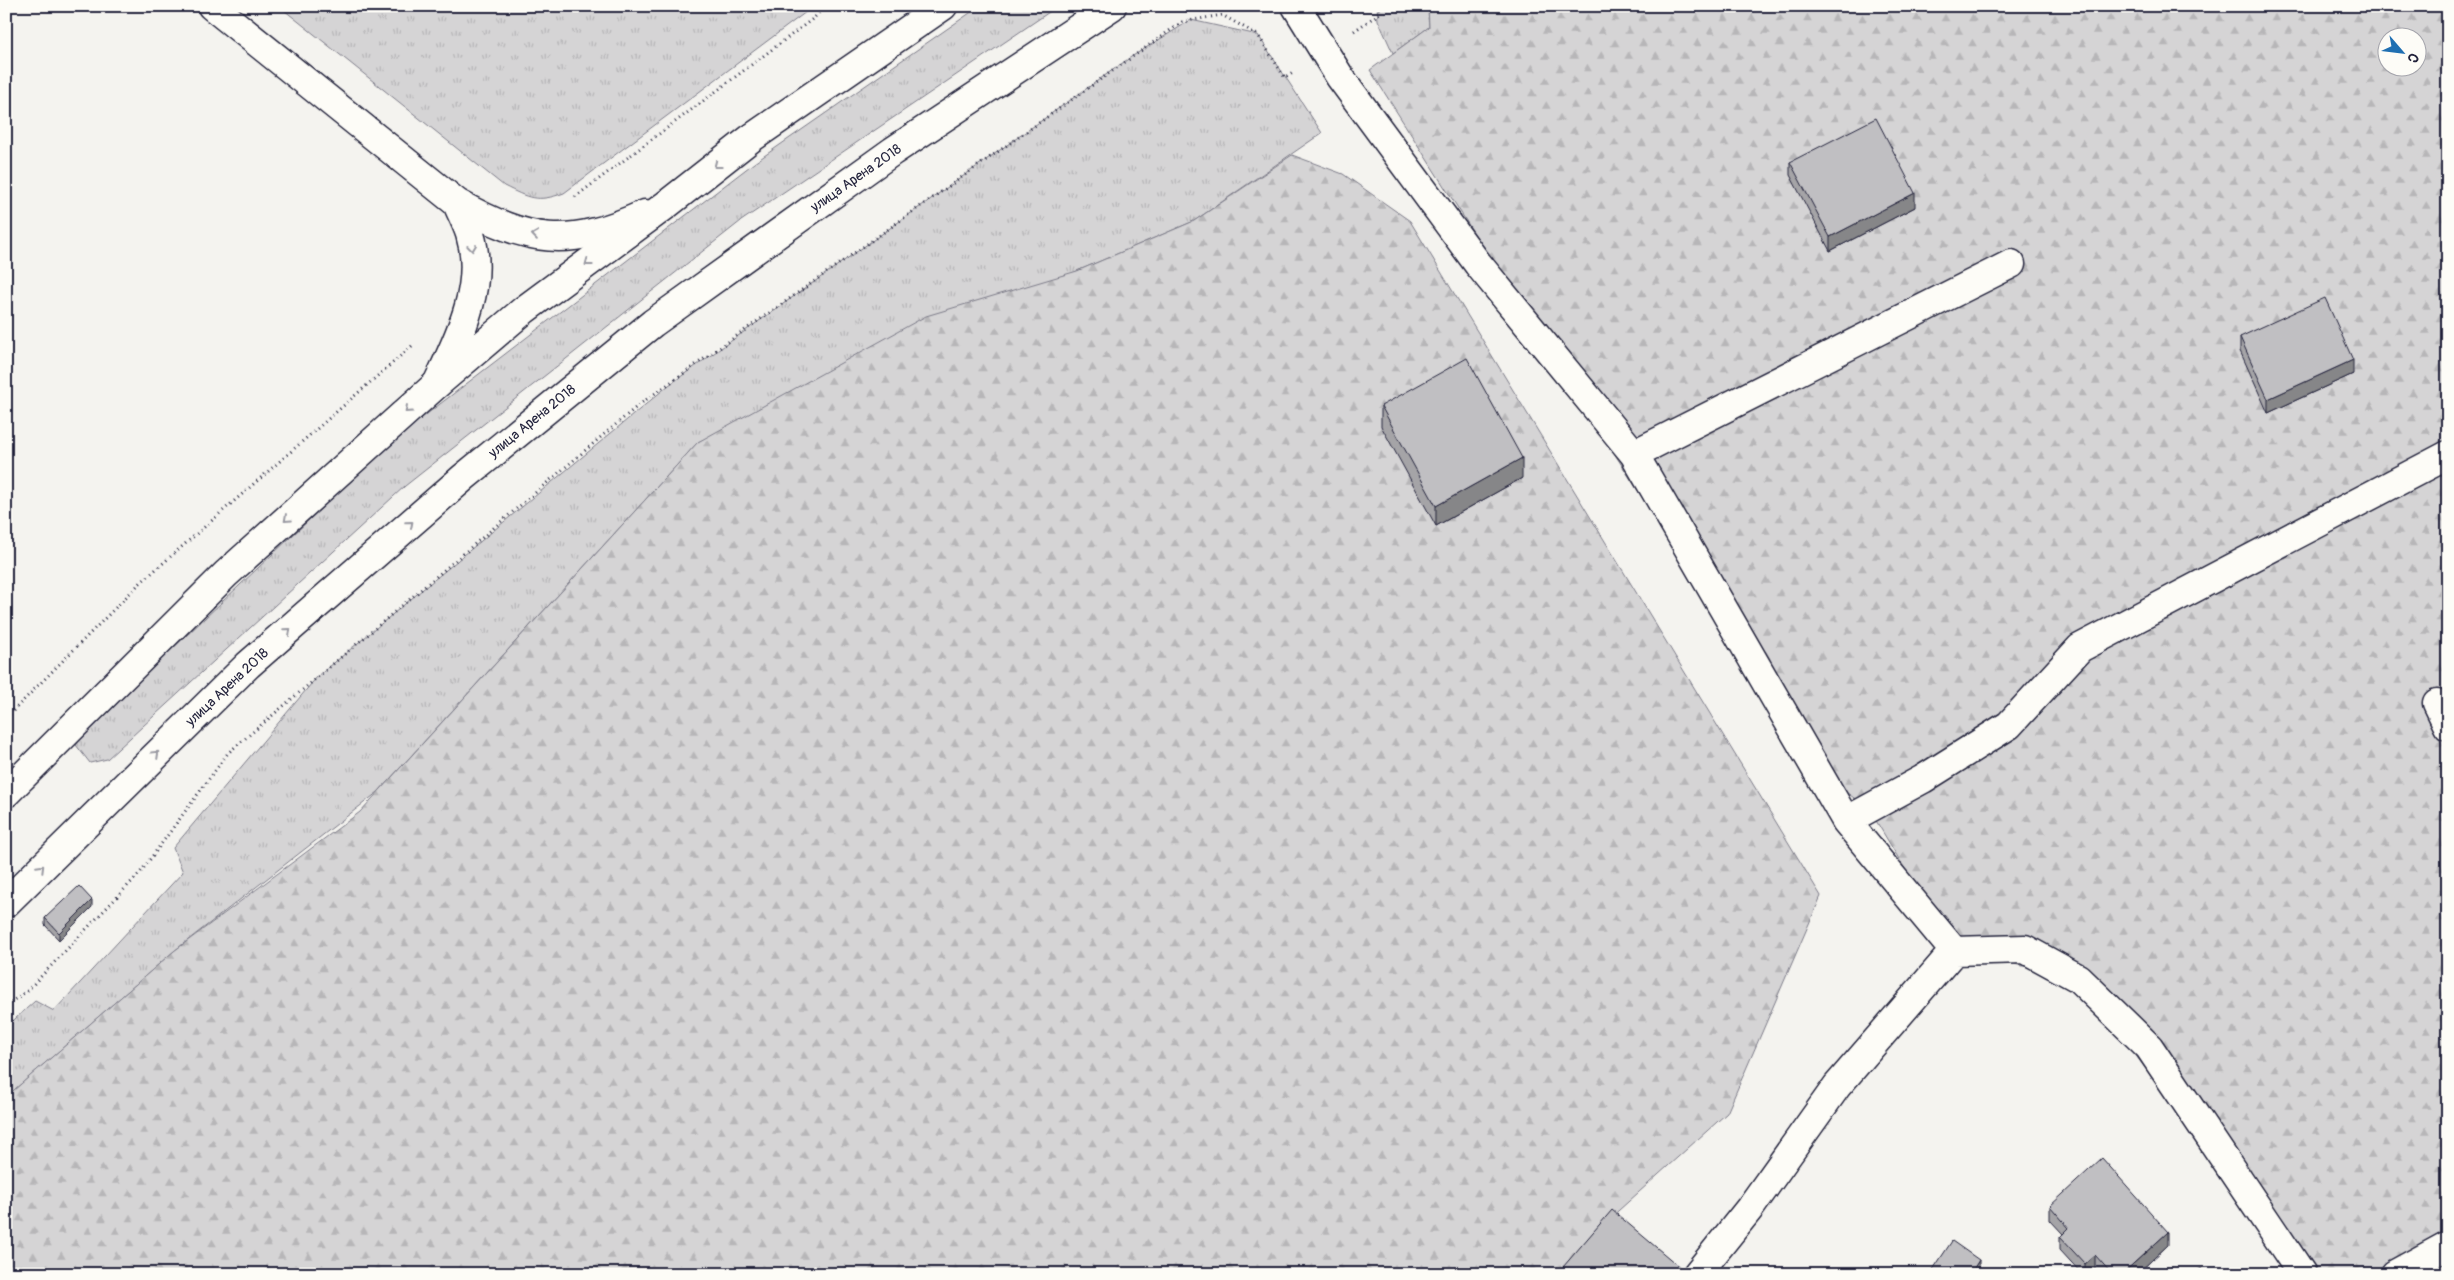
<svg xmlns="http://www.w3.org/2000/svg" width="2454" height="1280" viewBox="0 0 2454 1280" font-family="Pangolin,sans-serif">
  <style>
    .grass { fill: url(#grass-tufts); stroke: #7c7b88 }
    .forest { fill: url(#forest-firs); stroke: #7c7b88; fill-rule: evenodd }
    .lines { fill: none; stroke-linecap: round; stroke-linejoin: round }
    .minor-casing { stroke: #22223b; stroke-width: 31 }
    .major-casing { stroke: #22223b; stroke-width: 31 }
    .path { stroke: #22223b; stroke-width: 3; stroke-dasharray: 1 4; stroke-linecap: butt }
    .minor { stroke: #fdfcf7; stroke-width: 28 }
    .major { stroke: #fdfcf7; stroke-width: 28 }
    .wall { fill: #a5a4a7; stroke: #22223b }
    .shaded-wall { fill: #868688; stroke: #22223b }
    .building { fill: #c0bfc2; stroke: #22223b }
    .oneway { stroke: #9a9aa2 }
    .labels { text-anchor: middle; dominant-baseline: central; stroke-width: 4; stroke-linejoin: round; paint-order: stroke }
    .street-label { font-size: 14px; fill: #22223b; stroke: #fdfcf7 }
  </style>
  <defs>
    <pattern id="grass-tufts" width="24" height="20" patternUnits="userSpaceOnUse" patternTransform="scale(1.25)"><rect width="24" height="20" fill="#d5d4d5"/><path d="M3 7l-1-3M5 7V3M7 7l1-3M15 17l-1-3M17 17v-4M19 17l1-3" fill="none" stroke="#b7b6b8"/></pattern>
    <pattern id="forest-firs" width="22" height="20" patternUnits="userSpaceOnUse" patternTransform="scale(1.25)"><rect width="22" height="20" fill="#d5d4d5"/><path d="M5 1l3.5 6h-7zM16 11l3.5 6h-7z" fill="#b7b6b8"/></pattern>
  </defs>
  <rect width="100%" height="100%" fill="#f4f3ef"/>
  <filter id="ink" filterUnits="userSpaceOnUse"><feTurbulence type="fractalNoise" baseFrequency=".02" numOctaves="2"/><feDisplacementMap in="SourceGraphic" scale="10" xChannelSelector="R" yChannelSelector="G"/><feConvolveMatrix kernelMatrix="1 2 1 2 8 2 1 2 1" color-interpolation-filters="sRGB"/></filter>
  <g filter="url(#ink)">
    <!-- grass -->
    <path class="grass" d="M 279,6 L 814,6 L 564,193 C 537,203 528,198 504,186 Z
      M 980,6 L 1058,6 L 741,221 L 405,486 L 107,759 L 90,763 L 76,745 L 83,733 L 397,437 L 754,163 Z
      M 1377,6 L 1428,6 L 1429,27 L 1393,53 L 1378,20 Z
      M 1191,20 L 1258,35 L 1322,133 L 1194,221 L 1077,271 L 698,442 L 378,792 L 174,951 L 6,1097 L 6,1027 L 35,1001 L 54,1011 L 183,872 L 173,848 L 317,677 L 669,385 L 1131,57 Z"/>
    <!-- forest -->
    <path class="forest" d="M 1428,6 L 2448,6 L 2448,1258 L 2412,1274 L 2299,1274 L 2078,978 L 1954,951 L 1869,809 L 1816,770 L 1370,70 L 1429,27 ZM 2386,38 L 2416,38 L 2416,68 L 2386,68 Z
      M 1292,155 L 1343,174 L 1410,221 L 1821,896 L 1727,1113 L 1589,1237 L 1595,1274 L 6,1274 L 6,1097 L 174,951 L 360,812 L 698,442 L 926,316 L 1077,271 L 1194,221 Z"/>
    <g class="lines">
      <defs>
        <path id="minor" d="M 212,6 L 457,203 C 529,243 568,249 645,214
          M 1296,6 L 1340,77 L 1478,264 L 1634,454 L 1846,821 L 1923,779 L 2009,725 L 2080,648 L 2448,455
          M 437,384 C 458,339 486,286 470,234 C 467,224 461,213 457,203
          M 1634,454 L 2011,264
          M 2437,703 L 2448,726
          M 1846,821 L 1954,951
          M 1697,1274 L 1750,1208 L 1837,1086 L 1954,951 L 2025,949 L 2078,978 L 2149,1047 L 2302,1274
          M 2395,1274 L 2448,1245"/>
        <path id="major" d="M 6,793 L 226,574 L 437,384 L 524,310 L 666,205 L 750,139 L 943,6
          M 6,903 L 248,665 L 464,477 L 653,323 L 893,151 L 1112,6"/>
      </defs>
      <!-- minor casing -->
      <use href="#minor" class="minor-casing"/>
      <!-- major casing -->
      <use href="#major" class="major-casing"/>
      <!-- path -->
      <path class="path" d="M 1354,31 L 1380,13 L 1378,6
        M 575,197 L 814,18 L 825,6
        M 6,718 L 138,585 L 413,345
        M 6,1005 L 26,992 L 140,873 L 228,753 L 640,404 L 1182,22 L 1222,15 L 1258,35 L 1285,78 L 1293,73"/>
      <!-- minor -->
      <use href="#minor" class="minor"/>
      <!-- major -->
      <use href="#major" class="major"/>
    </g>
    <!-- wall -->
    <path class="wall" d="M 1790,162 L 1915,207 L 1830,251 L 1790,175 Z
      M 2240,337 L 2353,374 L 2268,413 L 2240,351 Z
      M 1381,406 L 1522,478 L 1436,526 L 1381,426 Z
      M 92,907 L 59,940 L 45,925 L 45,918 Z
      M 2050,1206 L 2168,1245 L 2137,1274 L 2099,1274 L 2095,1269 L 2089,1274 L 2082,1274 L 2060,1250 L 2060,1237 L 2063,1234 L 2050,1220 Z"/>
    <!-- shaded-wall -->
    <path class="shaded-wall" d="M 1915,193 L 1915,207 L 1830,251 L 1830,237 Z
      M 2353,360 L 2353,374 L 2268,413 L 2268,399 Z
      M 1522,458 L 1522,478 L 1436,526 L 1436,506 Z
      M 92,900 L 92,907 L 59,940 L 59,933 Z
      M 2168,1232 L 2168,1245 L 2137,1274 L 2122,1274 Z
      M 2095,1255 L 2095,1269 L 2089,1274 L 2085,1274 L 2085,1264 Z
      M 1979,1260 L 1979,1267 L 1975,1274 L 1970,1274 Z"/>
    <!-- building -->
    <path class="building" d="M 1876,118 L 1915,193 L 1830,237 L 1790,162 Z
      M 2325,298 L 2353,360 L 2268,399 L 2240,337 Z
      M 1467,358 L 1522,458 L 1436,506 L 1381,406 Z
      M 79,886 L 92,900 L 59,933 L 45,918 Z
      M 2102,1158 L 2168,1232 L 2122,1274 L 2112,1274 L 2095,1255 L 2085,1264 L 2060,1237 L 2069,1228 L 2050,1206 Z
      M 1612,1210 L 1682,1269 L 1678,1274 L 1557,1274 Z
      M 1952,1241 L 1979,1260 L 1970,1274 L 1930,1274 Z
      M 2201,1268 L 2205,1274 L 2193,1274 Z"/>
    <!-- one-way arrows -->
    <defs><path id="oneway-chevron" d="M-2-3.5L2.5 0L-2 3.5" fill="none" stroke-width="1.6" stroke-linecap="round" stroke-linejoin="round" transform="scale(1.25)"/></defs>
    <g class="oneway">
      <use href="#oneway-chevron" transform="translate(717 165) rotate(142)"/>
      <use href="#oneway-chevron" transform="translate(535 235) rotate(-172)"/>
      <use href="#oneway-chevron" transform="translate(472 248) rotate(83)"/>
      <use href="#oneway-chevron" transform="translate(588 263) rotate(143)"/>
      <use href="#oneway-chevron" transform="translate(408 410) rotate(138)"/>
      <use href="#oneway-chevron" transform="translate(287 519) rotate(138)"/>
      <use href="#oneway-chevron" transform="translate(410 524) rotate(-41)"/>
      <use href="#oneway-chevron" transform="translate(288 631) rotate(-41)"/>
      <use href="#oneway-chevron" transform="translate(156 754) rotate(-44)"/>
      <use href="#oneway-chevron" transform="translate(41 868) rotate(-45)"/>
    </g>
  </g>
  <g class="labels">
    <!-- street labels -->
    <g class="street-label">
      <text transform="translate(856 178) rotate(-35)">улица Арена 2018</text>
      <text transform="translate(532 421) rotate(-39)">улица Арена 2018</text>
      <text transform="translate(227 687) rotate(-43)">улица Арена 2018</text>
    </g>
  </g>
  <!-- margin -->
  <rect width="2454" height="1280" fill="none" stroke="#fdfcf7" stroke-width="25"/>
  <rect x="12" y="12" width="2429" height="1255" fill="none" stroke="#22223b" stroke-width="2" filter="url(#ink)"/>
  <!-- north arrow -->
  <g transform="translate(2402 52) rotate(118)"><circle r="24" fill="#fdfcf7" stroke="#a5a5ac"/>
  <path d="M0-4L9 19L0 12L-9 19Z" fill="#1f6fb2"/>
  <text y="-8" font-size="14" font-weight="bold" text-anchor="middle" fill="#22223b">С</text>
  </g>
</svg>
